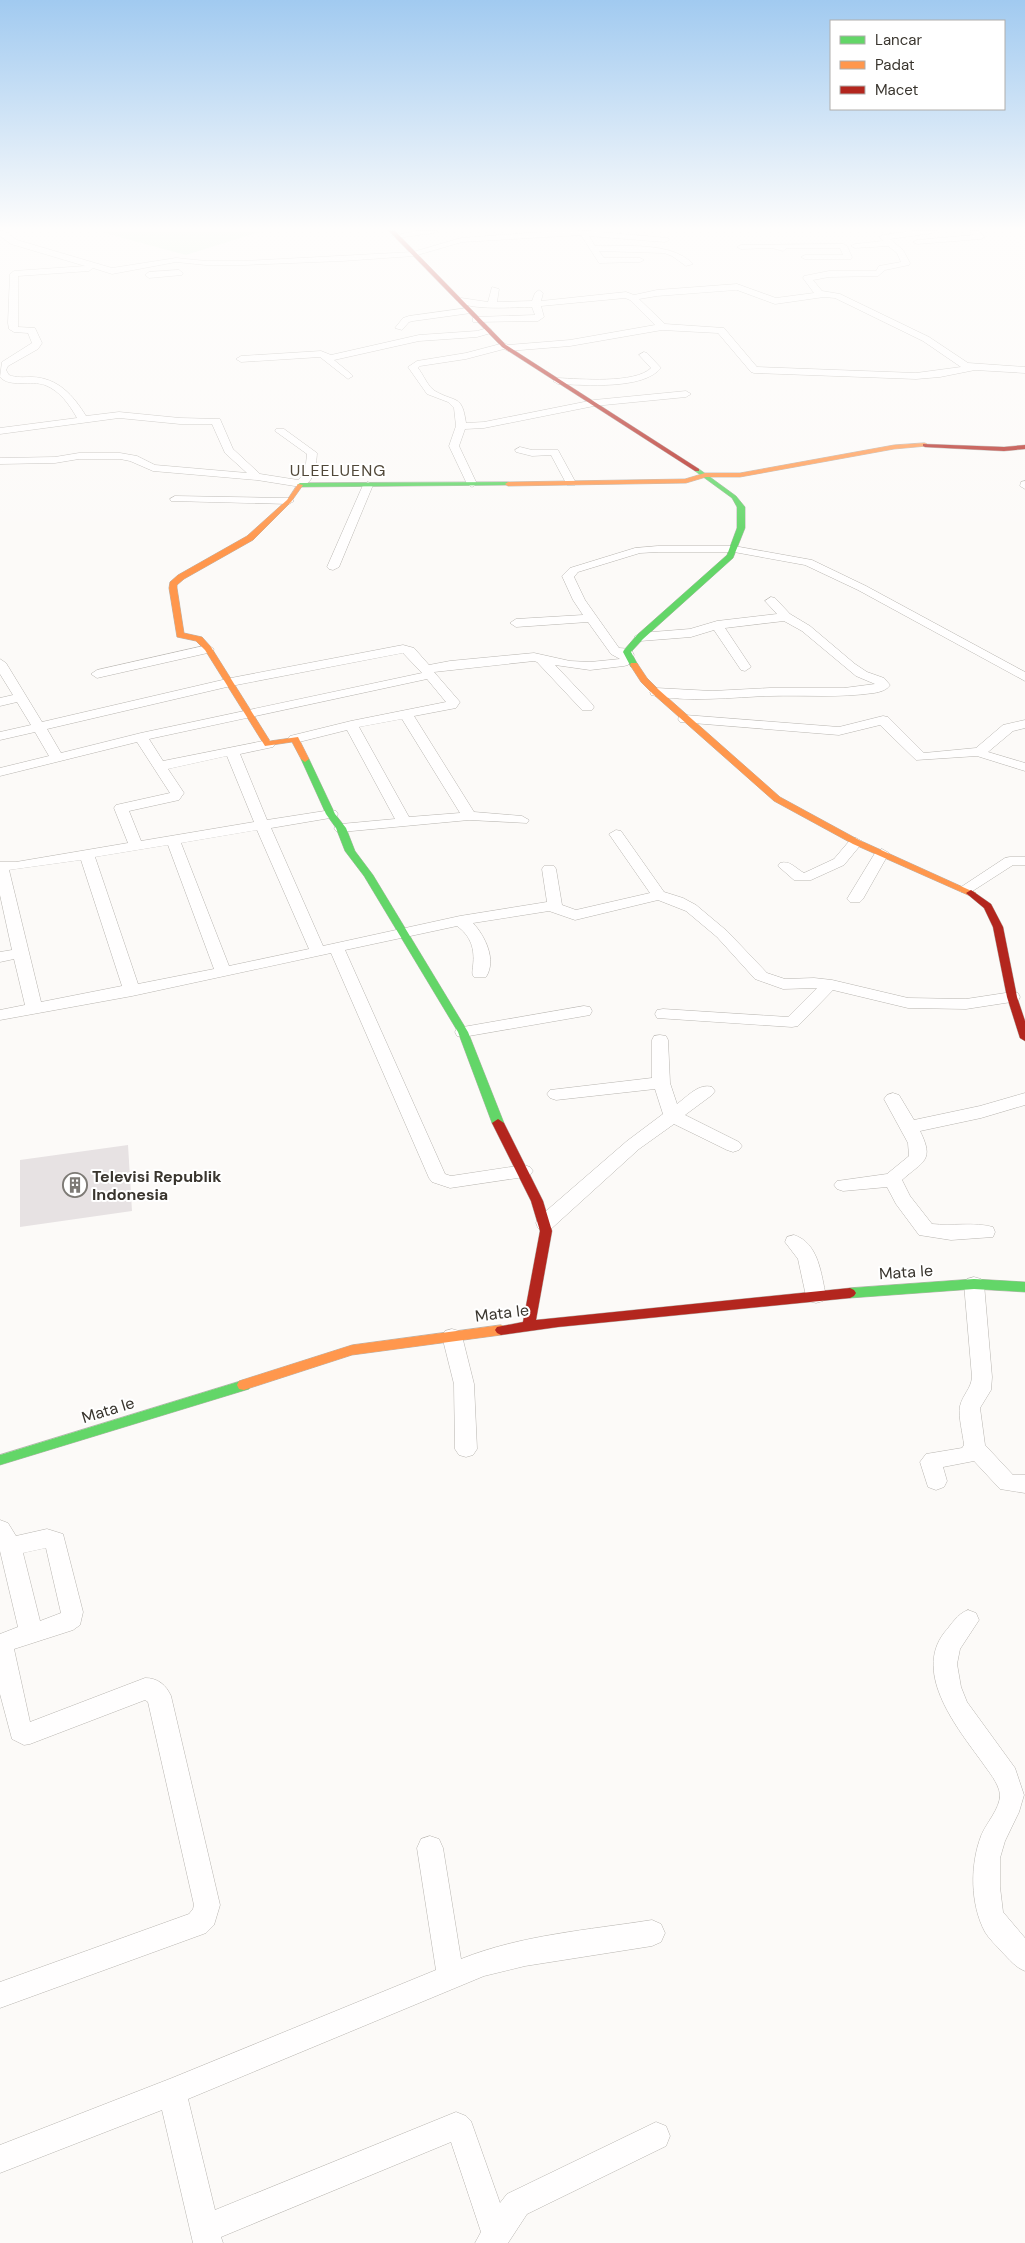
<svg xmlns="http://www.w3.org/2000/svg" width="1025" height="2243" viewBox="0 0 1025 2243" font-family="'DM Sans',sans-serif">
  <style>
    .green { fill: #dcf4dc }
    .building { fill: #e7e2e3 }
    .lines { fill: none; stroke-linecap: round; stroke-linejoin: round }
    .street-casing { stroke: #b8b5b0; stroke-width: 1 }
    .fast-casing { stroke: #b8b5b0; stroke-width: 1 }
    .slow-casing { stroke: #b8b5b0; stroke-width: 1 }
    .jam-casing { stroke: #b8b5b0; stroke-width: 1 }
    .street { fill: #fffefe; fill-rule: evenodd }
    .fast { fill: #63d668; fill-rule: evenodd }
    .slow { fill: #ff974d; fill-rule: evenodd }
    .jam { fill: #b3261e; fill-rule: evenodd }
    .labels { text-anchor: middle; dominant-baseline: central; stroke-width: 4; stroke-linejoin: round; paint-order: stroke }
    .far-quarter-label { font-size: 16px; letter-spacing: 1px; fill: #504738; stroke: #fff }
    .poi-label { font-size: 16px; font-weight: bold; fill: #39352e; stroke: #fff; text-anchor: start }
    .street-label { font-size: 16px; fill: #39352e; stroke: #fff }
  </style>
  <rect width="100%" height="100%" fill="#fcfaf8"/>
  <!-- green -->
  <path class="green" d="M 97,231 L 262,231 L 186,255 Z"/>
  <!-- building -->
  <path class="building" d="M 128,1145 L 132,1211 L 20,1227 L 20,1160 Z"/>
  <g class="lines">
    <defs>
      <path id="street" d="M 0,231 L 4,231 L 17,240 L 112,268 L 176,258 L 206,261 L 244,261 L 413,252 L 461,238 L 542,232 L 588,231 L 668,238 L 669,240 L 665,242 L 589,236 L 595,246 C 625,247 671,241 693,264 L 686,266 L 672,256 L 664,253 L 599,251 L 604,258 L 640,258 L 644,260 L 640,262 L 599,263 L 581,235 L 462,242 L 414,256 L 342,261 L 244,265 L 206,265 L 176,262 L 112,274 L 93,268 L 89,271 L 18,276 L 18,327 L 35,328 L 42,343 L 38,349 L 8,366 L 6,370 L 9,375 C 16,378 24,377 32,377 C 58,378 73,395 86,416 L 119,412 L 180,418 L 220,419 L 233,449 L 260,474 L 298,480 L 305,473 L 307,454 L 275,431 L 276,429 L 284,429 L 317,453 C 316,466 315,482 301,487 L 257,480 L 153,471 L 130,461 L 120,459 L 79,459 L 55,463 L 0,464 L 0,458 L 55,457 L 79,453 L 120,453 L 137,456 L 155,465 L 247,473 L 225,453 L 212,424 L 180,424 L 119,418 L 0,434 L 0,428 L 77,418 C 69,404 60,391 45,385 C 31,380 10,388 0,377 L 2,362 L 32,343 L 28,333 L 14,332 L 9,329 L 8,323 L 10,274 L 14,271 L 85,266 L 11,244 L 0,236 Z
        M 416,231 L 438,231 L 434,233 L 396,238 L 392,236 Z
        M 913,231 L 937,231 L 933,233 L 890,239 L 903,250 L 910,263 L 909,265 L 885,270 L 878,276 L 829,277 L 813,280 L 822,291 L 840,294 L 929,337 L 968,363 L 1025,367 L 1025,373 L 975,370 L 940,377 L 916,379 L 754,373 L 751,372 L 718,333 L 662,330 L 570,346 L 508,351 L 504,349 L 466,359 L 420,366 L 418,368 C 423,374 428,387 435,391 C 456,403 462,394 466,423 L 484,422 L 594,400 L 686,391 L 691,394 L 686,397 L 594,406 L 484,428 L 465,429 L 459,446 L 477,484 L 472,487 L 467,484 L 449,446 L 456,426 L 454,408 L 448,402 L 427,394 L 408,367 L 417,361 L 466,353 L 504,343 L 508,345 L 570,340 L 655,325 L 630,300 L 625,298 L 541,306 L 544,317 L 538,321 L 473,322 L 473,318 L 476,317 L 535,315 L 532,307 C 515,307 470,311 457,301 L 461,298 L 488,302 L 492,287 L 499,289 L 497,302 L 532,301 L 535,293 L 539,290 L 543,293 L 541,301 L 626,292 L 634,295 L 657,290 L 737,284 L 776,298 L 814,293 L 803,278 L 804,276 L 829,271 L 876,271 L 879,266 L 901,262 L 897,253 L 888,246 L 855,248 L 851,246 L 855,244 L 883,241 L 879,237 L 883,235 ZM 737,290 L 775,304 L 824,297 L 835,298 L 923,341 L 961,367 L 916,373 L 757,367 L 724,328 L 665,324 L 639,299 L 657,296 Z
        M 970,231 L 979,231 L 985,237 L 981,239 L 917,244 L 913,242 L 917,240 L 974,235 Z
        M 843,244 L 847,246 L 852,257 L 851,259 L 805,259 L 801,257 L 805,255 L 843,255 L 840,248 L 787,248 L 783,251 L 772,248 L 741,249 L 737,247 L 741,245 Z
        M 179,270 L 183,273 L 182,275 L 149,278 L 145,275 L 149,272 Z
        M 468,308 L 472,311 L 471,313 L 413,321 L 409,322 L 402,330 L 395,328 L 403,318 L 409,316 Z
        M 488,328 L 491,329 L 491,333 L 477,337 L 419,341 L 334,360 L 351,374 L 353,376 L 348,379 L 320,357 L 241,362 L 236,359 L 241,356 L 321,351 L 331,355 L 419,335 L 477,331 Z
        M 644,352 L 647,353 L 661,368 C 643,390 585,385 558,384 L 553,381 L 558,378 C 580,379 635,384 651,368 L 639,355 Z
        M 520,447 L 532,450 L 558,450 L 576,483 L 575,485 L 567,485 L 551,455 L 532,456 L 516,452 L 515,450 Z
        M 1025,481 L 1025,489 L 1020,486 L 1021,482 Z
        M 368,482 L 373,485 L 339,567 L 333,570 L 329,569 L 327,567 L 363,485 Z
        M 175,496 L 289,498 L 294,501 L 289,504 L 171,501 L 170,499 Z
        M 658,546 L 734,546 L 812,560 L 866,586 L 1025,672 L 1025,681 L 858,590 L 805,565 L 734,552 L 658,552 L 640,553 L 578,572 L 574,577 L 585,600 L 619,648 L 631,649 L 634,655 L 628,665 L 624,666 L 590,670 L 555,665 L 592,704 L 594,707 L 592,710 L 582,710 L 537,662 L 534,661 L 434,672 L 460,702 L 456,708 L 414,716 L 474,812 L 522,816 L 529,820 L 527,823 L 469,820 L 341,832 L 336,831 L 334,828 L 341,824 L 395,819 L 347,730 L 295,743 L 288,739 L 290,736 L 351,721 L 446,702 L 427,679 L 149,739 L 163,761 L 268,740 L 273,741 L 275,744 L 273,747 L 240,754 L 267,820 L 331,810 L 336,811 L 338,814 L 336,817 L 271,828 L 323,946 L 460,916 L 547,902 L 542,869 L 544,866 L 554,866 L 556,869 L 562,905 L 576,910 L 650,893 L 609,834 L 616,830 L 621,831 L 664,892 L 683,898 L 696,905 L 727,931 L 767,973 L 785,979 L 814,978 L 832,980 L 908,998 L 966,999 L 1012,992 L 1018,993 L 1020,997 L 1018,1001 L 966,1009 L 908,1008 L 833,990 L 798,1026 L 792,1027 L 657,1018 L 655,1014 L 657,1010 L 663,1009 L 788,1017 L 817,988 L 783,989 L 755,979 L 717,937 L 686,911 L 658,900 L 575,920 L 549,911 L 473,923 C 485,936 497,960 486,977 L 474,977 C 471,973 473,971 473,966 C 475,949 471,936 457,926 L 345,950 L 445,1174 L 451,1176 L 524,1165 L 530,1167 L 533,1171 L 530,1175 L 524,1177 L 450,1188 L 432,1182 L 429,1178 L 331,953 L 132,996 L 0,1020 L 0,1010 L 25,1005 L 14,959 L 0,962 L 0,952 L 12,950 L 0,895 L 0,862 L 16,862 L 128,843 L 114,808 L 116,805 L 170,793 L 137,742 L 0,776 L 0,768 L 49,756 L 35,732 L 0,740 L 0,732 L 31,725 L 17,702 L 0,706 L 0,698 L 13,695 L 0,674 L 0,659 L 6,663 L 42,722 L 231,678 L 403,645 L 414,648 L 429,665 L 450,661 L 534,653 L 570,661 L 590,662 L 620,659 L 611,654 L 588,622 L 516,627 L 510,623 L 516,619 L 583,615 L 573,600 L 562,576 L 570,568 L 635,548 ZM 403,653 L 422,673 L 141,733 L 61,753 L 47,729 L 231,686 ZM 402,719 L 460,813 L 409,817 L 359,727 ZM 227,756 L 254,822 L 141,841 L 129,811 L 179,800 L 184,793 L 168,769 ZM 257,830 L 309,949 L 229,966 L 181,843 ZM 168,845 L 214,969 L 138,984 L 95,857 ZM 81,860 L 122,986 L 41,1002 L 9,870 Z
        M 771,597 L 775,598 L 790,614 L 810,626 L 855,664 L 867,672 L 884,678 L 890,685 C 887,690 880,692 874,693 C 839,698 805,695 770,696 C 734,697 686,703 651,695 L 650,692 L 656,688 L 712,691 L 770,688 L 844,688 L 875,684 L 856,676 L 802,631 L 784,621 L 725,628 L 751,667 L 745,671 L 741,670 L 714,630 L 691,637 L 640,641 L 634,637 L 640,633 L 690,629 L 717,621 L 777,614 L 765,601 Z
        M 208,645 L 214,649 L 212,652 L 97,678 L 91,674 L 97,670 Z
        M 685,715 L 839,727 L 883,716 L 888,717 L 924,753 L 976,748 L 1003,725 L 1025,720 L 1025,728 L 1013,731 L 988,752 L 1025,763 L 1025,771 L 977,756 L 916,760 L 880,725 L 839,735 L 680,722 L 678,719 L 680,716 Z
        M 856,838 L 863,842 L 844,865 L 811,880 L 794,880 L 778,866 L 780,863 C 790,860 795,868 804,873 L 834,859 L 851,839 Z
        M 882,849 L 889,853 L 863,899 L 860,902 L 850,902 L 847,899 L 875,853 Z
        M 1010,857 L 1025,857 L 1025,865 L 1013,865 L 971,892 L 961,892 L 958,889 L 1005,858 Z
        M 584,1006 L 590,1007 L 592,1011 L 590,1015 L 463,1037 L 457,1036 L 455,1032 L 457,1028 L 463,1027 Z
        M 660,1035 L 666,1036 L 668,1040 L 670,1083 L 677,1104 C 688,1096 699,1083 712,1087 L 715,1091 L 712,1095 L 685,1115 L 739,1142 L 742,1146 L 739,1150 L 733,1152 L 727,1150 L 674,1124 L 639,1149 L 552,1228 L 545,1230 L 538,1228 L 536,1223 L 538,1218 L 627,1141 L 663,1114 L 655,1089 L 556,1100 L 550,1098 L 547,1094 L 550,1090 L 652,1078 L 652,1040 L 654,1036 Z
        M 893,1093 L 899,1095 L 914,1120 L 980,1106 L 1025,1093 L 1025,1105 L 981,1118 L 920,1131 C 935,1161 923,1161 902,1180 L 910,1196 L 932,1224 C 951,1226 975,1222 993,1227 L 995,1232 L 993,1237 L 951,1240 L 919,1235 L 896,1204 L 887,1187 L 843,1191 L 837,1189 L 834,1185 L 837,1181 L 887,1174 L 909,1156 L 908,1143 L 884,1099 L 887,1095 Z
        M 794,1235 C 819,1243 821,1274 826,1296 L 823,1301 L 816,1303 L 809,1301 L 806,1296 L 798,1259 L 785,1242 L 787,1237 Z
        M 974,1277 L 981,1279 L 984,1284 L 992,1377 L 991,1390 L 980,1408 L 985,1445 L 1013,1475 L 1025,1475 L 1025,1493 L 1000,1489 L 974,1461 L 943,1467 L 947,1481 L 944,1487 L 936,1490 L 928,1487 L 920,1462 L 926,1454 L 962,1448 L 964,1445 C 963,1434 958,1417 960,1406 C 963,1394 971,1389 972,1377 L 964,1284 L 967,1279 Z
        M 452,1329 L 459,1331 L 462,1336 L 474,1384 L 477,1449 L 473,1455 L 466,1457 L 459,1455 L 455,1449 L 454,1384 L 442,1336 L 445,1331 Z
        M 0,1520 L 8,1523 L 16,1536 L 47,1529 L 63,1534 L 83,1612 L 80,1625 L 73,1630 L 14,1649 L 30,1722 L 145,1678 C 158,1678 166,1685 171,1696 L 220,1905 L 214,1925 L 206,1933 L 0,2008 L 0,1982 L 189,1914 L 193,1909 L 194,1905 L 148,1702 L 145,1700 L 30,1744 L 24,1745 L 12,1739 L 0,1694 L 0,1634 L 18,1627 L 0,1551 ZM 46,1548 L 61,1613 L 40,1621 L 23,1553 Z
        M 968,1610 L 976,1613 L 979,1620 L 960,1649 L 957,1664 L 961,1687 L 967,1702 L 1015,1768 L 1024,1795 L 1019,1812 L 1005,1841 L 1000,1858 L 1000,1887 L 1003,1912 L 1025,1938 L 1025,1971 C 1015,1967 1010,1960 1002,1952 C 997,1946 989,1939 985,1932 C 970,1904 970,1865 981,1836 C 986,1823 1000,1809 1000,1795 C 999,1783 988,1771 982,1762 C 958,1729 913,1674 944,1633 C 952,1624 957,1614 968,1610 Z
        M 430,1836 L 439,1839 L 443,1848 L 461,1959 C 521,1935 588,1930 652,1920 L 661,1924 L 665,1933 L 661,1942 L 652,1946 L 525,1966 L 484,1976 L 188,2099 L 215,2210 L 456,2112 L 466,2116 L 471,2121 L 500,2203 L 507,2194 L 656,2122 L 666,2126 L 670,2136 L 666,2146 L 527,2214 L 508,2243 L 475,2243 L 481,2232 L 451,2142 L 221,2237 L 223,2243 L 193,2243 L 162,2110 L 0,2173 L 0,2145 L 172,2078 L 436,1970 L 417,1848 L 421,1839 Z"/>
      <path id="fast" d="M 695,469 L 699,469 L 736,496 L 745,507 L 745,528 L 733,558 L 643,639 L 631,652 L 638,665 L 631,667 L 623,652 L 624,650 L 637,635 L 727,555 L 737,528 L 737,507 L 732,498 L 695,471 Z
        M 508,482 L 510,483 L 510,485 L 300,487 L 297,485 L 300,483 Z
        M 305,756 L 309,759 L 335,814 L 346,828 L 355,851 L 373,875 L 468,1032 L 504,1123 L 502,1126 L 498,1127 L 492,1123 L 458,1032 L 364,876 L 345,851 L 336,828 L 326,814 L 301,759 Z
        M 974,1279 L 1025,1282 L 1025,1292 L 974,1289 L 850,1298 L 846,1296 L 844,1293 L 846,1290 L 850,1288 Z
        M 244,1380 L 249,1381 L 251,1385 L 249,1389 L 0,1465 L 0,1455 Z"/>
      <path id="slow" d="M 925,443 L 927,444 L 927,446 L 894,449 L 740,477 L 706,477 L 686,483 L 508,486 L 505,484 L 508,482 L 685,479 L 705,473 L 740,473 L 894,445 Z
        M 298,484 L 303,485 L 291,502 L 253,540 L 184,579 L 177,585 L 177,588 L 184,633 L 202,637 L 211,647 L 270,741 L 298,737 L 309,759 L 305,762 L 301,759 L 292,742 L 265,746 L 205,650 L 196,641 L 177,637 L 169,588 L 170,582 L 178,575 L 247,536 L 287,500 Z
        M 631,663 L 637,663 L 647,678 L 659,690 L 780,797 L 859,840 L 976,893 L 971,896 L 968,895 L 853,844 L 774,801 L 653,694 L 641,682 L 630,665 Z
        M 501,1325 L 505,1327 L 507,1330 L 505,1333 L 501,1335 L 352,1355 L 244,1390 L 239,1389 L 237,1385 L 239,1381 L 352,1345 Z"/>
      <path id="jam" d="M 389,231 L 395,231 L 506,345 L 699,469 L 699,471 L 695,471 L 502,347 Z
        M 923,444 L 1004,447 L 1025,445 L 1025,449 L 1004,451 L 925,447 L 923,446 Z
        M 971,890 L 991,904 L 1003,927 L 1017,997 L 1025,1021 L 1025,1041 L 1020,1038 L 1007,997 L 993,927 L 984,908 L 966,893 Z
        M 498,1119 L 504,1123 L 543,1201 L 552,1231 L 536,1320 L 850,1288 L 854,1290 L 856,1293 L 854,1296 L 850,1298 L 558,1327 L 501,1335 L 497,1333 L 495,1330 L 497,1327 L 523,1322 L 540,1231 L 531,1201 L 492,1123 Z"/>
    </defs>
    <!-- street casing -->
    <use href="#street" class="street-casing"/>
    <!-- fast casing -->
    <use href="#fast" class="fast-casing"/>
    <!-- slow casing -->
    <use href="#slow" class="slow-casing"/>
    <!-- jam casing -->
    <use href="#jam" class="jam-casing"/>
    <!-- street -->
    <use href="#street" class="street"/>
    <!-- fast -->
    <use href="#fast" class="fast"/>
    <!-- slow -->
    <use href="#slow" class="slow"/>
    <!-- jam -->
    <use href="#jam" class="jam"/>
  </g>
  <!-- sky -->
  <linearGradient id="sky" x2="0" y2="1"><stop stop-color="#a1caf0"/><stop offset="0.42" stop-color="#fefdfc"/><stop offset="1" stop-color="#fefdfc" stop-opacity="0"/></linearGradient>
  <rect width="1025" height="545" fill="url(#sky)"/>
  <!-- icons -->
  <defs>
    <symbol id="building-ring" viewBox="-11 -11 22 22"><circle r="9.5" fill="#fff" stroke="#7d7a75" stroke-width="1.5"/><path d="M-4-6H4V6H1V3H-1V6H-4ZM-2.5-4.3h1.7v1.8h-1.7ZM.8-4.3h1.7v1.8H.8ZM-2.5-1h1.7V.8h-1.7ZM.8-1h1.7V.8H.8Z" fill="#7d7a75"/></symbol>
  </defs>
  <g fill-rule="evenodd">
    <use href="#building-ring" x="61" y="1171" width="28" height="28"/>
  </g>
  <g class="labels">
    <!-- far-quarter labels -->
    <g class="far-quarter-label">
      <text x="338" y="470">ULEELUENG</text>
    </g>
    <!-- poi labels -->
    <g class="poi-label">
      <text x="92" y="1176">Televisi Republik<tspan x="92" dy="18">Indonesia</tspan></text>
    </g>
    <!-- street labels -->
    <g class="street-label">
      <text transform="translate(906 1272) rotate(-4)">Mata Ie</text>
      <text transform="translate(502 1313) rotate(-7)">Mata Ie</text>
      <text transform="translate(108 1410) rotate(-17)">Mata Ie</text>
    </g>
  </g>
  <!-- legend -->
  <rect x="830" y="20" width="175" height="90" fill="#ffffff" stroke="#b0aeab"/>
  <rect x="840" y="36" width="25" height="8" fill="#63d668" stroke="#b0aeab"/>
  <text x="875" y="45" font-size="15" fill="#39352e">Lancar</text>
  <rect x="840" y="61" width="25" height="8" fill="#ff974d" stroke="#b0aeab"/>
  <text x="875" y="70" font-size="15" fill="#39352e">Padat</text>
  <rect x="840" y="86" width="25" height="8" fill="#b3261e" stroke="#b0aeab"/>
  <text x="875" y="95" font-size="15" fill="#39352e">Macet</text>
</svg>
